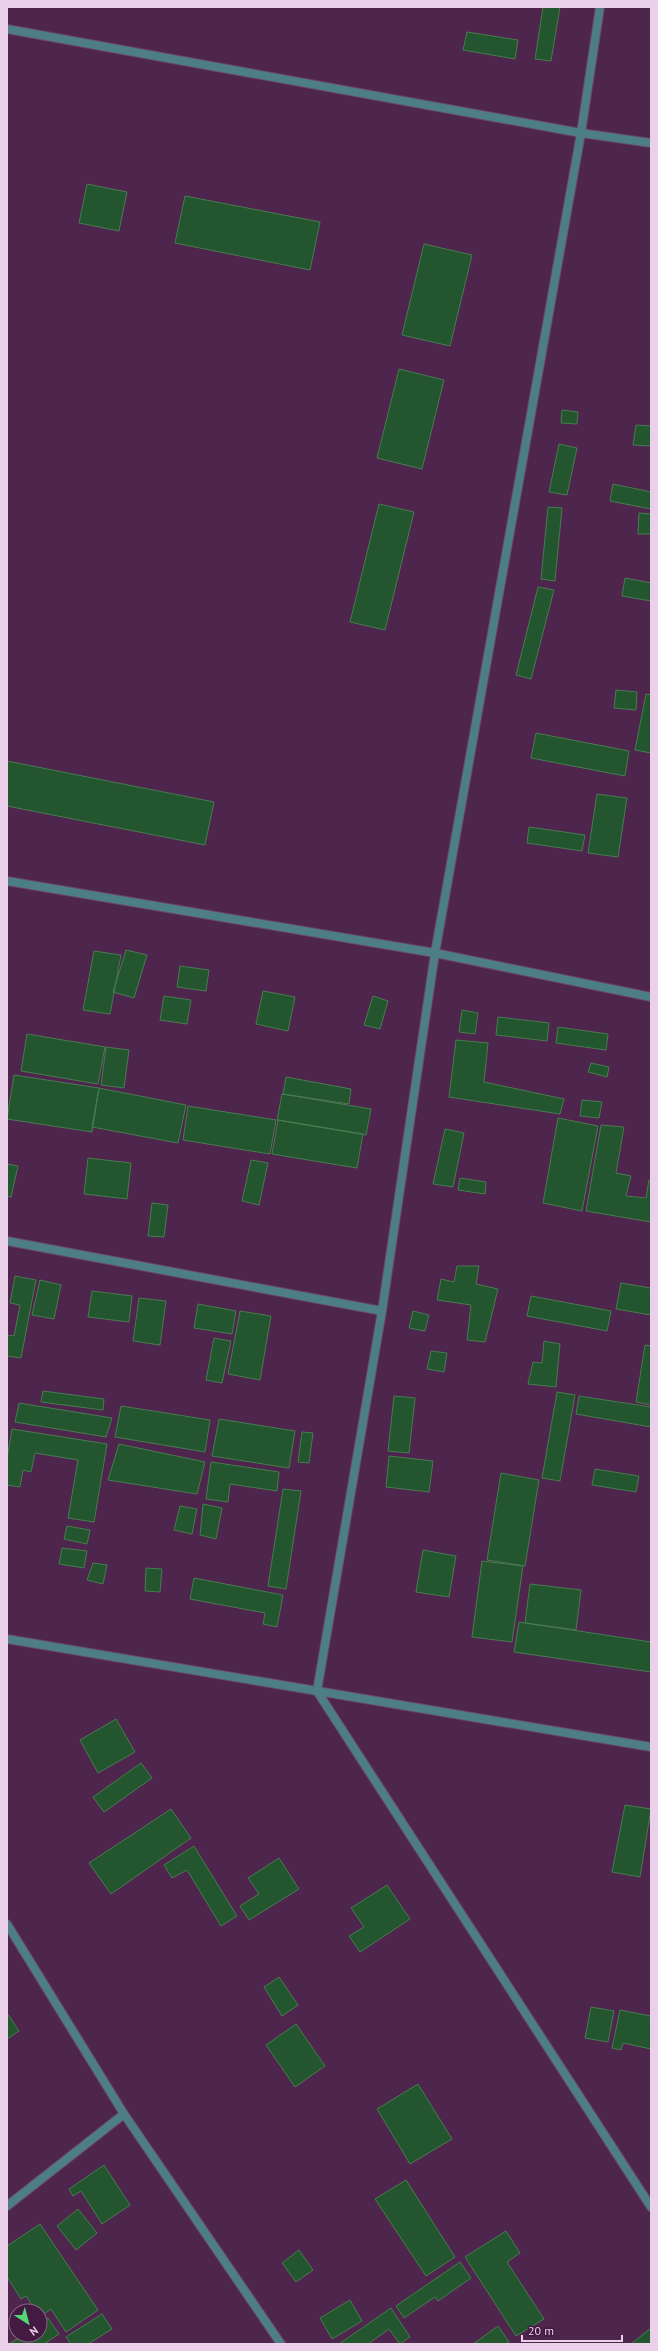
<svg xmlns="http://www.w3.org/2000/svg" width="658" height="2351" viewBox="0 0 658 2351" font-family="'PT Sans',sans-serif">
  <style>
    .building { fill: #23552e; stroke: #497b51 }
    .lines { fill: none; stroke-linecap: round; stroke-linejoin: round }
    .minor-casing { stroke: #6a4469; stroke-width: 10 }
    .tertiary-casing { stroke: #6a4469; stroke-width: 10 }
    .minor { stroke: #4e7e85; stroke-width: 8 }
    .tertiary { stroke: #4e7e85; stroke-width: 8 }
  </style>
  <rect width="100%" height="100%" fill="#4e254d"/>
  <!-- building -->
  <path class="building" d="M 543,7 L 560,7 L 551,61 L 535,59 Z
    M 467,32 L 518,40 L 515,59 L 463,50 Z
    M 87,184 L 127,192 L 119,231 L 79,223 Z
    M 185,196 L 320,222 L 310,270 L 175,243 Z
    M 424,244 L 472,255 L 450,346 L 402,335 Z
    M 399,369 L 444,380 L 422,469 L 377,458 Z
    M 562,410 L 578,412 L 577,424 L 561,423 Z
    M 636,425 L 651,426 L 651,446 L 633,445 Z
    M 559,444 L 577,448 L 567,495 L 549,492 Z
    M 613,484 L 651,492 L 651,509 L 610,501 Z
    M 379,504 L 414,512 L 385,630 L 350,622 Z
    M 548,507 L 562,508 L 555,581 L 541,579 Z
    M 639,513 L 651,514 L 651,534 L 638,534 Z
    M 625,578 L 651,583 L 651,601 L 622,596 Z
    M 538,587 L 554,590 L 531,679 L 516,675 Z
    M 616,690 L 637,692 L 636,710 L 614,708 Z
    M 646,694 L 651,695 L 651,753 L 635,750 Z
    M 536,733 L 629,751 L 625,776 L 531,758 Z
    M 7,761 L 214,802 L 205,845 L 7,806 Z
    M 597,794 L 627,798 L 618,857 L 588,853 Z
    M 529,827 L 585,835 L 582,851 L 527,843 Z
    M 126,950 L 147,955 L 134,998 L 113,992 Z
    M 94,951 L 121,955 L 110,1014 L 83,1010 Z
    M 180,966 L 209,970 L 206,991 L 177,987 Z
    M 263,991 L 295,997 L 288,1031 L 256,1024 Z
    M 164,996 L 191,1000 L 187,1024 L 160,1020 Z
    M 373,996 L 388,1001 L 380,1029 L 364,1025 Z
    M 462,1010 L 478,1013 L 475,1034 L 459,1032 Z
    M 498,1017 L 549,1023 L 547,1041 L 496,1035 Z
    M 558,1027 L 608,1034 L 606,1050 L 556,1043 Z
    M 27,1034 L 105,1047 L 98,1084 L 21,1071 Z
    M 456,1040 L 488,1043 L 484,1082 L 564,1099 L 560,1114 L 449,1097 Z
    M 106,1047 L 129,1050 L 124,1088 L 101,1085 Z
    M 591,1063 L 609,1067 L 607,1077 L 588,1072 Z
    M 14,1075 L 99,1088 L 92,1132 L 7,1119 Z
    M 286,1077 L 351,1089 L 349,1104 L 283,1094 Z
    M 99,1088 L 186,1105 L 178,1143 L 92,1127 Z
    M 282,1094 L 371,1109 L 366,1135 L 277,1120 Z
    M 582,1100 L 602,1102 L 599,1118 L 580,1116 Z
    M 188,1106 L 276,1120 L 270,1154 L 183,1140 Z
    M 558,1118 L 598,1126 L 582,1211 L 543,1203 Z
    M 278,1120 L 363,1134 L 357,1168 L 272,1154 Z
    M 601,1125 L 624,1127 L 616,1173 L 631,1176 L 626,1196 L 646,1198 L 649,1180 L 651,1180 L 651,1222 L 586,1211 Z
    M 445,1129 L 464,1133 L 453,1187 L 433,1184 Z
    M 88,1158 L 131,1163 L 127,1199 L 84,1194 Z
    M 251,1160 L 268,1163 L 259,1205 L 242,1201 Z
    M 7,1164 L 18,1166 L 11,1197 L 7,1196 Z
    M 460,1178 L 486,1182 L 485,1194 L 458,1190 Z
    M 152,1203 L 168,1205 L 164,1237 L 148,1236 Z
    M 457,1266 L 479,1266 L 476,1284 L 498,1289 L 485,1342 L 467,1340 L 471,1305 L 437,1300 L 441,1279 L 454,1282 Z
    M 15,1276 L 36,1280 L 21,1358 L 7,1356 L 7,1335 L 14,1336 L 20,1305 L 10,1303 Z
    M 40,1280 L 61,1285 L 54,1319 L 32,1315 Z
    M 621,1283 L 651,1288 L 651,1315 L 616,1309 Z
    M 92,1291 L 132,1296 L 129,1322 L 88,1317 Z
    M 531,1296 L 611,1311 L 607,1331 L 527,1316 Z
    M 139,1298 L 166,1301 L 160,1345 L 133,1341 Z
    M 198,1304 L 236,1311 L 232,1334 L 194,1328 Z
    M 240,1311 L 271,1316 L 260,1380 L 228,1374 Z
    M 413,1311 L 429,1315 L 425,1331 L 409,1328 Z
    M 214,1338 L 231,1341 L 222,1383 L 206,1380 Z
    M 544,1341 L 560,1344 L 556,1387 L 528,1384 L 533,1362 L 542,1363 Z
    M 645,1345 L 651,1346 L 651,1405 L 636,1402 Z
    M 431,1351 L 447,1353 L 444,1372 L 427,1369 Z
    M 43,1391 L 104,1399 L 103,1410 L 41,1402 Z
    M 557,1392 L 575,1395 L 560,1481 L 542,1478 Z
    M 394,1396 L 415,1398 L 409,1453 L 388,1451 Z
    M 579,1396 L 651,1407 L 651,1427 L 576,1414 Z
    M 19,1403 L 112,1418 L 106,1437 L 15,1422 Z
    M 121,1406 L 210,1420 L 205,1452 L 115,1437 Z
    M 219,1419 L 295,1431 L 289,1468 L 212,1456 Z
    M 12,1429 L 107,1444 L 94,1522 L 68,1518 L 78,1460 L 35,1453 L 31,1472 L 23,1470 L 20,1487 L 7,1485 L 7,1459 Z
    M 302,1432 L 313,1433 L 309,1463 L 298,1462 Z
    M 119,1444 L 205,1462 L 197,1494 L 108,1480 Z
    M 389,1456 L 433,1461 L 429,1492 L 386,1487 Z
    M 211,1462 L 279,1472 L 277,1491 L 230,1484 L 228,1502 L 206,1499 Z
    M 595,1469 L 639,1476 L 636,1492 L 592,1485 Z
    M 501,1473 L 539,1480 L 525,1566 L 487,1560 Z
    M 283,1489 L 301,1491 L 286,1589 L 268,1586 Z
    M 203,1504 L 222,1508 L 216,1539 L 200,1535 Z
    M 180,1506 L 197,1509 L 192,1534 L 174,1530 Z
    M 67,1526 L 90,1530 L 87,1544 L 64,1539 Z
    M 62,1548 L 87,1551 L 84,1568 L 59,1564 Z
    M 423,1550 L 456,1556 L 449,1597 L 416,1592 Z
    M 482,1561 L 523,1566 L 512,1642 L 472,1637 Z
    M 93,1563 L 107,1565 L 103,1584 L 87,1580 Z
    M 146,1568 L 162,1569 L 160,1592 L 145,1591 Z
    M 194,1578 L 283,1595 L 277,1627 L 263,1624 L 265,1613 L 190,1599 Z
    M 530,1584 L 581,1590 L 576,1630 L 525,1623 Z
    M 519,1622 L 651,1642 L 651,1672 L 514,1652 Z
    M 116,1719 L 135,1752 L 98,1773 L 80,1740 Z
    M 141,1763 L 152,1778 L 104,1812 L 93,1797 Z
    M 625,1805 L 651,1809 L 640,1877 L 612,1872 Z
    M 171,1809 L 191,1838 L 111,1894 L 89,1863 Z
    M 194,1846 L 237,1916 L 221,1926 L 187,1870 L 172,1878 L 164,1865 Z
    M 279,1858 L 299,1889 L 249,1920 L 240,1906 L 259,1894 L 248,1878 Z
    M 387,1885 L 410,1919 L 360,1952 L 349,1936 L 364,1927 L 351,1908 Z
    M 279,1977 L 298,2005 L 282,2016 L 264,1987 Z
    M 591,2007 L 614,2011 L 608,2042 L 585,2038 Z
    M 620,2010 L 651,2016 L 651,2049 L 623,2043 L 621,2050 L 612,2048 Z
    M 7,2013 L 19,2031 L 7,2039 Z
    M 296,2024 L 325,2066 L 295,2087 L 266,2045 Z
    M 418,2084 L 452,2139 L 410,2164 L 377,2109 Z
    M 104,2165 L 130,2205 L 102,2224 L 81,2191 L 73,2196 L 69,2189 Z
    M 406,2180 L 455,2257 L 426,2276 L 375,2199 Z
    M 78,2209 L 97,2233 L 76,2250 L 57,2226 Z
    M 40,2224 L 98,2310 L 66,2332 L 51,2309 L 40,2317 L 40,2311 L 29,2311 L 34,2308 L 26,2296 L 21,2299 L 7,2277 L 7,2246 Z
    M 506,2231 L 520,2253 L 507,2262 L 544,2319 L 516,2336 L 465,2257 Z
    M 299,2250 L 313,2270 L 296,2282 L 282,2263 Z
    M 460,2262 L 471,2278 L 438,2301 L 435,2297 L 404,2318 L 396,2306 Z
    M 350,2300 L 362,2321 L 332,2339 L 320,2318 Z
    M 391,2308 L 410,2337 L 400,2344 L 389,2329 L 368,2344 L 339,2344 Z
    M 102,2314 L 112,2329 L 88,2344 L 71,2344 L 66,2337 Z
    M 48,2318 L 59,2334 L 44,2344 L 9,2344 L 23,2335 L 40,2335 L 40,2324 Z
    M 498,2326 L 509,2342 L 505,2344 L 473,2344 Z
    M 651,2328 L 651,2344 L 631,2344 Z"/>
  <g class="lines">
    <defs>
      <path id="minor" d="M 600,7 L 581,133 L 435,953 L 382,1311 L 317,1691 L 651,2207
        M 7,881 L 435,953 L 651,997
        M 7,1241 L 382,1311
        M 7,1924 L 124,2114 L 281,2344
        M 7,2206 L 124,2114"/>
      <path id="tertiary" d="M 7,29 L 581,133 L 651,143
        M 7,1639 L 651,1747"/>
    </defs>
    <!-- minor casing -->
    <use href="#minor" class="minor-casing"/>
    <!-- tertiary casing -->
    <use href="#tertiary" class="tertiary-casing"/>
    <!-- minor -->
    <use href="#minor" class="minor"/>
    <!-- tertiary -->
    <use href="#tertiary" class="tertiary"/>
  </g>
  <!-- border -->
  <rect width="658" height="2351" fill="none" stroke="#ead0e8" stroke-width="16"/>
  <!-- north arrow -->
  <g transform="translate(28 2323) rotate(144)"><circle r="19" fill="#431b42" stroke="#866384"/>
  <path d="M0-3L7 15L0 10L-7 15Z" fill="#54d672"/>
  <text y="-6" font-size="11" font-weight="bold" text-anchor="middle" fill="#ead0e8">N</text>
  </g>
  <!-- scale -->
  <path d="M522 2335v6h100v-6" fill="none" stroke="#ead0e8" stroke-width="2"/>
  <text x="528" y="2335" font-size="12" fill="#ead0e8" stroke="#431b42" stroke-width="3" paint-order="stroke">20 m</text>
</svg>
